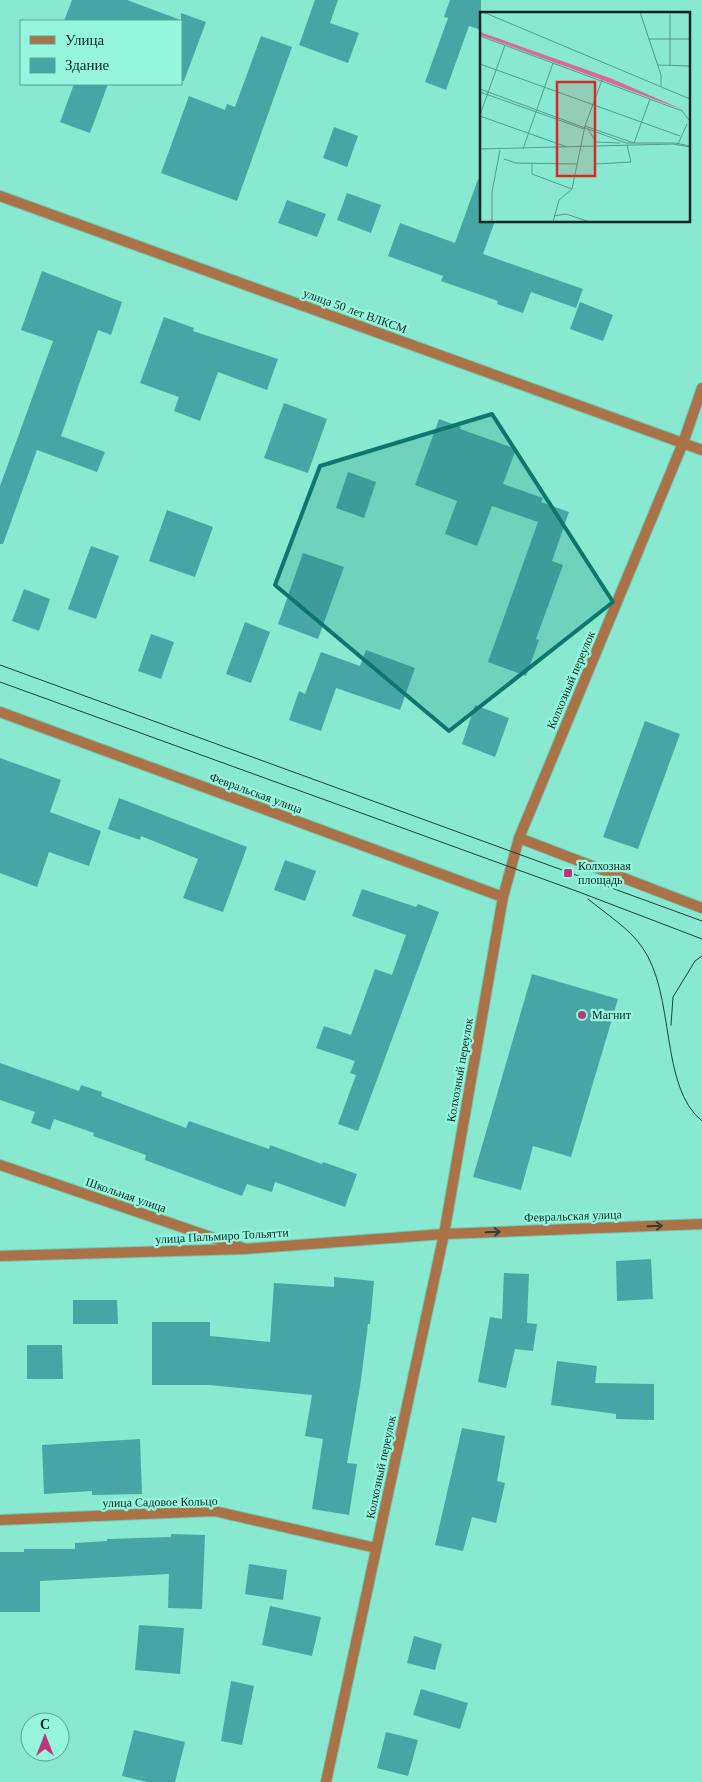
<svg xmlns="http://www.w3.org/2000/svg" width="702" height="1782" viewBox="0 0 702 1782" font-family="Georgia,serif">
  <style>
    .building { fill: #46a6a6 }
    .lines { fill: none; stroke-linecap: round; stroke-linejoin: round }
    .minor-casing { stroke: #71c6b0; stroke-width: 12 }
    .tertiary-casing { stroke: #71c6b0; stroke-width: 12 }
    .minor { stroke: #ab7147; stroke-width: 10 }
    .tertiary { stroke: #ab7147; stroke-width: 10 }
    .tram { stroke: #184138; stroke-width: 1 }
    .oneway { stroke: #383d2c }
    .marked { fill: #0f766e; fill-opacity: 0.2; stroke: #0f766e; stroke-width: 4; stroke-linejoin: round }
    .poi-dot { fill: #bd3777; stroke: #95f6dd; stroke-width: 2 }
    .labels { text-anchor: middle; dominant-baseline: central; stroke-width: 4.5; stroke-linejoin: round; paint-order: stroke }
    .street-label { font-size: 12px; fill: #072720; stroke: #95f6dd }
    .poi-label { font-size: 12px; fill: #072720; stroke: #95f6dd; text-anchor: start }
    .inset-road { fill: none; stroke: #549b8a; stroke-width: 1 }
    .view { fill: #d62828; fill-opacity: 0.15; stroke: #d62828; stroke-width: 2.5 }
    .inset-edge { fill: none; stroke: #072720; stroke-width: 2.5 }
  </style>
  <rect width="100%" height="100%" fill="#88e9d0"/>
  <!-- building -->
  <path class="building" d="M 72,0 L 127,0 L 178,19 L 178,21 L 64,21 Z
    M 315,0 L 338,0 L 330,23 L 359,33 L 348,63 L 299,45 Z
    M 450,0 L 481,0 L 481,30 L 469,26 L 446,90 L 425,82 L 448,18 L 444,17 Z
    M 181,13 L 206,22 L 184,81 L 181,81 Z
    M 261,36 L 292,47 L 237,201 L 161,173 L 189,96 L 225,110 L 227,104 L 235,107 Z
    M 74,84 L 108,84 L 90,133 L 60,122 Z
    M 334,127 L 358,136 L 347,167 L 323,158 Z
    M 478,179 L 481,180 L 481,221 L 495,221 L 483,254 L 583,289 L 576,308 L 531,292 L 523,313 L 497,304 L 498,301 L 441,281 L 443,276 L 388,256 L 400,223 L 455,243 Z
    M 347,193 L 381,205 L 371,233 L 337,220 Z
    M 287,200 L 326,214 L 317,237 L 278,223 Z
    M 42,271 L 122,302 L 111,335 L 98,330 L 61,436 L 105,452 L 97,472 L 37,450 L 3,544 L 0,544 L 0,486 L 53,341 L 21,330 Z
    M 580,302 L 613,315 L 603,341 L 570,329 Z
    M 164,317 L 194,328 L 193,331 L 278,359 L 267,390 L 218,372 L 200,421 L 174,411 L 179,397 L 140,383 Z
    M 284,403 L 327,419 L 308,473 L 264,458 Z
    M 439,419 L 461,427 L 460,429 L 516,449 L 503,484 L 543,498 L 541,502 L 569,512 L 552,561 L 563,565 L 536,639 L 539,640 L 526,676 L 488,662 L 538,522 L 492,506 L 477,546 L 445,534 L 457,501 L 415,485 Z
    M 348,472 L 376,482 L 364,518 L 336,508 Z
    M 167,510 L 213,527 L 195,577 L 149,561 Z
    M 91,546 L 119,556 L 96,619 L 68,609 Z
    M 303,553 L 344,567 L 318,639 L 278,624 Z
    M 24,589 L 50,599 L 39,631 L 12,621 Z
    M 245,622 L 270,632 L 251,683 L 226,674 Z
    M 151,634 L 174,642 L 161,679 L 138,671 Z
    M 366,650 L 415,668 L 400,710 L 336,688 L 321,731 L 289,720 L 299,691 L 305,694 L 321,652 L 360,666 Z
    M 475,705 L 509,718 L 495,757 L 462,744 Z
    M 645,721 L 680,734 L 638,849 L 603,837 Z
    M 0,758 L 61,780 L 50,812 L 101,831 L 89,866 L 49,852 L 37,887 L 0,873 Z
    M 119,798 L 247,847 L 223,912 L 183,898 L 198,859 L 141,836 L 140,840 L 108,829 Z
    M 285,860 L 316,871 L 305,901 L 274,890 Z
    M 362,889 L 416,907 L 418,904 L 439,912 L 358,1131 L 338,1124 L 356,1075 L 350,1073 L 355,1061 L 316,1048 L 324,1026 L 351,1035 L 375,969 L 392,975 L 406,935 L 352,916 Z
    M 532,974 L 618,999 L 571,1157 L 533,1146 L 521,1190 L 473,1177 Z
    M 0,1063 L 79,1091 L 81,1085 L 102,1092 L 101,1096 L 186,1128 L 189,1121 L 269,1149 L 270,1145 L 322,1164 L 323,1162 L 357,1174 L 345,1207 L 275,1182 L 272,1192 L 247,1184 L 242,1196 L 145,1160 L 146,1155 L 93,1136 L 94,1133 L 54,1119 L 50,1130 L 31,1123 L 35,1112 L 0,1100 Z
    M 651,1259 L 653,1299 L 617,1301 L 616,1261 Z
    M 504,1273 L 529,1274 L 527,1323 L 537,1324 L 533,1351 L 515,1349 L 506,1388 L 478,1382 L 490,1317 L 502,1319 Z
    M 334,1277 L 374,1281 L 370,1324 L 368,1324 L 361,1380 L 347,1463 L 357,1464 L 349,1515 L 312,1509 L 323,1439 L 305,1436 L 312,1395 L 209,1385 L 152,1385 L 152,1322 L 210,1322 L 210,1336 L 270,1342 L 274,1283 L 334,1287 Z
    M 73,1300 L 117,1300 L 118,1324 L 73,1324 Z
    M 27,1345 L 62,1345 L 63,1379 L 27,1379 Z
    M 557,1361 L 597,1366 L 595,1383 L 654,1384 L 654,1420 L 616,1419 L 616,1414 L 551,1405 Z
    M 462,1428 L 505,1436 L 497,1481 L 505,1483 L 496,1523 L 472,1517 L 463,1551 L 435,1545 Z
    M 140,1439 L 142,1494 L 92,1495 L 92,1491 L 44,1494 L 42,1445 Z
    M 171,1534 L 205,1535 L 202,1609 L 168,1608 L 169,1574 L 40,1581 L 40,1612 L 0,1612 L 0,1552 L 24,1552 L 24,1549 L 75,1549 L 75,1543 L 107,1541 L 107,1539 L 171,1537 Z
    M 249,1564 L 287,1570 L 283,1600 L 245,1594 Z
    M 270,1606 L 321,1617 L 312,1656 L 262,1645 Z
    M 139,1625 L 184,1628 L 180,1674 L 135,1670 Z
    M 414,1636 L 442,1644 L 435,1670 L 407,1663 Z
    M 231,1681 L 254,1686 L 242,1745 L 221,1741 Z
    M 421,1689 L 468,1703 L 460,1729 L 413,1715 Z
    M 134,1730 L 185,1742 L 175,1782 L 147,1782 L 122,1776 Z
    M 386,1732 L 418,1740 L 408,1776 L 377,1768 Z"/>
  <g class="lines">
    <defs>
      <path id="minor" d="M 0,196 L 702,450
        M 0,712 L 503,897
        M 519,838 L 702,908
        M 0,1165 L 243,1248
        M 0,1520 L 214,1511 L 376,1548
        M 326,1782 L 444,1234 L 503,897 L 519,838 L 683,443 L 702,388"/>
      <path id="tertiary" d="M 0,1256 L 244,1249 L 444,1234 L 702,1224"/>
    </defs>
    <!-- minor casing -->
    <use href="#minor" class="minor-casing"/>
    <!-- tertiary casing -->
    <use href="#tertiary" class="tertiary-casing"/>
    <!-- minor -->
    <use href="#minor" class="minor"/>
    <!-- tertiary -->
    <use href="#tertiary" class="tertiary"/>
    <!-- tram -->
    <path class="tram" d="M 0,665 L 702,921
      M 0,682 L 579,892 L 702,939
      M 588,899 C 606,914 629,928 642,947 C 676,994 659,1087 702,1121
      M 671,1025 L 673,997 L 695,961 L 702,956"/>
  </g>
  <!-- one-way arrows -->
  <defs><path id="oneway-shaft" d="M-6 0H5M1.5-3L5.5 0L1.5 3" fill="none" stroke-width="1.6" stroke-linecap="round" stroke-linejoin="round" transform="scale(1.25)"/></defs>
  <g class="oneway">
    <use href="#oneway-shaft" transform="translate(655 1226) rotate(-2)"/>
    <use href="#oneway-shaft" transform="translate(493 1232) rotate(-2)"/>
  </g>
  <!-- marked area -->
  <path class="marked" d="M 492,414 L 613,602 L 449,731 L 275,585 L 320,466 Z"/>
  <!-- markers -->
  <g class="poi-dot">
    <rect x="563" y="868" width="10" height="10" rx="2.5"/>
    <circle cx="582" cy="1015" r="5"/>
  </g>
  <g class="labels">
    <!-- street labels -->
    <g class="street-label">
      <text transform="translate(355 311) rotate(20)">улица 50 лет ВЛКСМ</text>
      <text transform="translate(571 680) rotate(-67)">Колхозный переулок</text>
      <text transform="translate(256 793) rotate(20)">Февральская улица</text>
      <text transform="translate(460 1070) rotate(-80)">Колхозный переулок</text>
      <text transform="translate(126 1195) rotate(19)">Школьная улица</text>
      <text transform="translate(573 1216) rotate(-2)">Февральская улица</text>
      <text transform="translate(222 1236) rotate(-3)">улица Пальмиро Тольятти</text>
      <text transform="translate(381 1467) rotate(-78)">Колхозный переулок</text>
      <text transform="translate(160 1502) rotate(-1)">улица Садовое Кольцо</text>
    </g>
    <!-- poi labels -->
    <g class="poi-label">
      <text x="578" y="866">Колхозная<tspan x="578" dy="14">площадь</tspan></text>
      <text x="592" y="1015">Магнит</text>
    </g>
  </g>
  <!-- overview -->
  <g transform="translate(480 12)">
    <rect width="210" height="210" fill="#88e9d0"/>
    <path d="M 0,20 L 130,66 L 206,99 L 0,23 Z" fill="#d96998"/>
    <path class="inset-road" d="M 3,0 L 210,87M 160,0 L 181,63 L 181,74M 175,0 L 210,1M 0,24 L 202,99 L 210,109M 168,27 L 210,27M 0,52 L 200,124M 177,53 L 210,54M 190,53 L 190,1M 0,77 L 146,131 L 195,131 L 210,134M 0,80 L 104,117M 0,103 L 25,33M 0,104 L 87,135M 105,114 L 154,131 L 170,87M 108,117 L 116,130 L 140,131M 198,132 L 207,112M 0,137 L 193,132 L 210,135M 43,137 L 73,51M 24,147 L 36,151 L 97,152M 52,151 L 52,162 L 92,177M 116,152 L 151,150 L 147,133M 74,204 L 86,202 L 110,210M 12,210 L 12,180 L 20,138M 73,210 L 79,188 L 92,177 L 105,114 L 122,68M 156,210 L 177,210"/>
    <path class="view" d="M 77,70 L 115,70 L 115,164 L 77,164 Z"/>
    <rect width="210" height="210" class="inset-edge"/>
  </g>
  <!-- legend -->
  <rect x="20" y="20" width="162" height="65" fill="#95f6dd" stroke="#5ca391"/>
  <rect x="30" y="36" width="25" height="8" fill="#ab7147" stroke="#5ca391"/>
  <text x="65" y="45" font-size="15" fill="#072720">Улица</text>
  <rect x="30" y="58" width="25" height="15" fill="#46a6a6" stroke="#5ca391"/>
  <text x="65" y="70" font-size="15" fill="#072720">Здание</text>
  <!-- north arrow -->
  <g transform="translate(45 1737)"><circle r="24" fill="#95f6dd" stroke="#5ca391"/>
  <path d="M0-4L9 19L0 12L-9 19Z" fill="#bd3777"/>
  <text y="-8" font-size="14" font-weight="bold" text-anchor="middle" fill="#072720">С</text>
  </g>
</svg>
